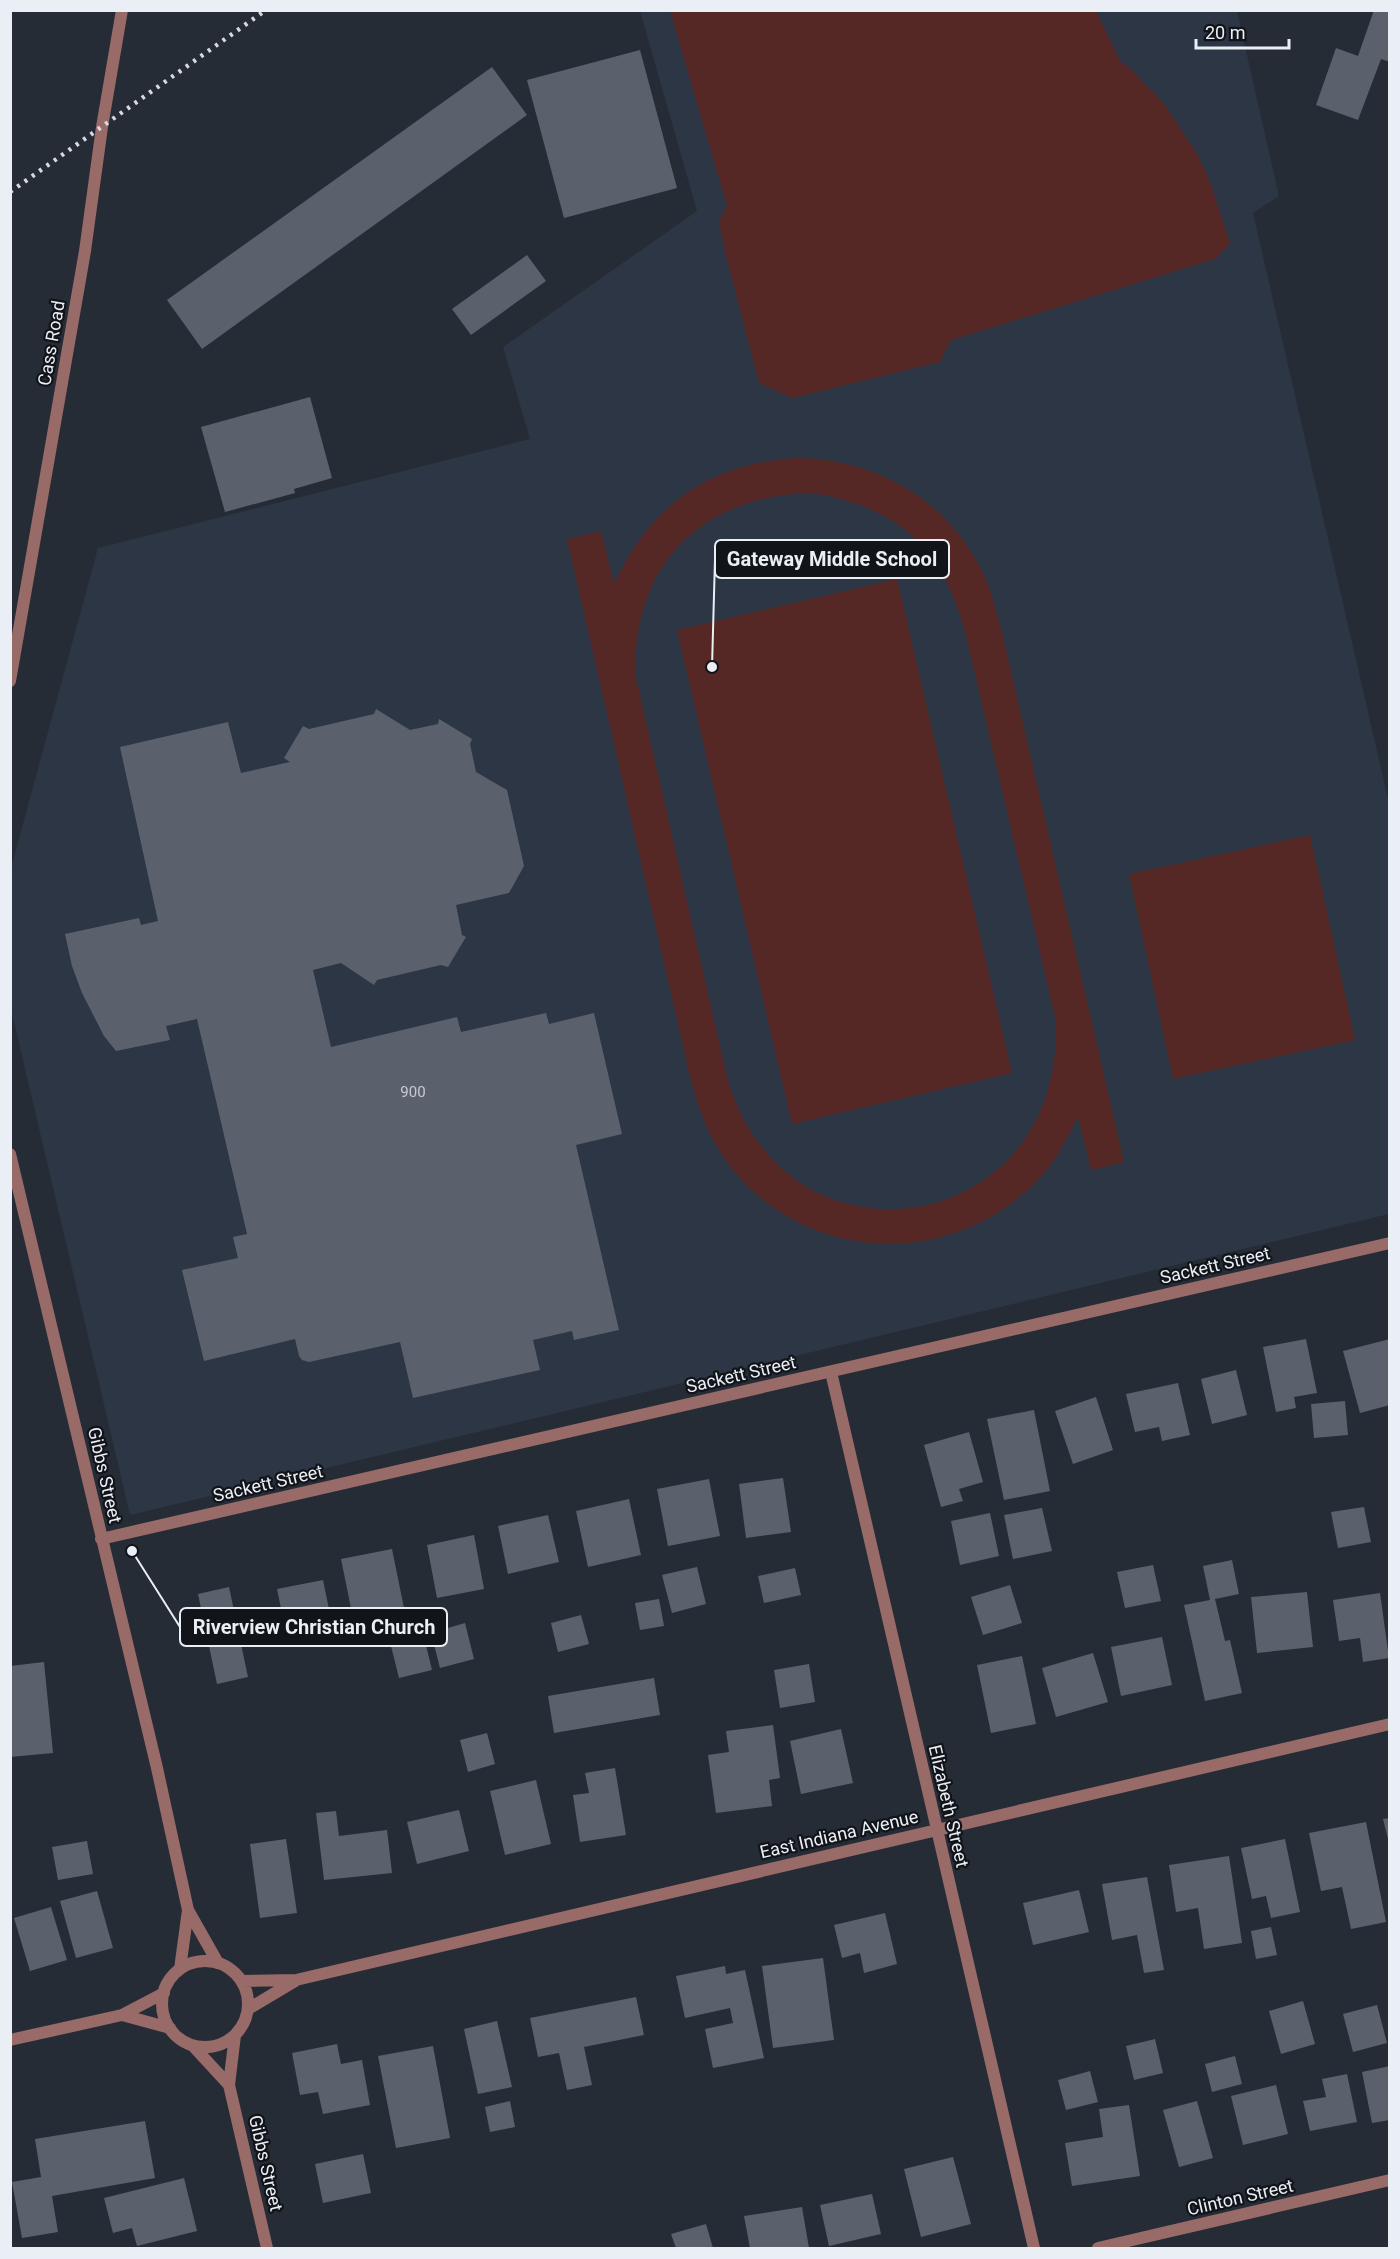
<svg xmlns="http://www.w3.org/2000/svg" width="1400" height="2259" viewBox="0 0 1400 2259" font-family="Roboto,sans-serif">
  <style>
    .built { fill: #2c3645 }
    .green { fill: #552725; fill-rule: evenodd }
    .building { fill: #5a616d }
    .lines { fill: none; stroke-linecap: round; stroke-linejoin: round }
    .minor { stroke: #986b68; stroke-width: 12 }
    .tertiary { stroke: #986b68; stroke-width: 12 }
    .rail { stroke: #d5dae1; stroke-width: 4.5; stroke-dasharray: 3 6; stroke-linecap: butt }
    .labels { text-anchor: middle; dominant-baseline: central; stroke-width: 4.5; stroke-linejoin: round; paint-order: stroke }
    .number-label { font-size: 15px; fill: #c6cbd3 }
    .street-label { font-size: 18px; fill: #eaeef5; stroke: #111419 }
    .leader { fill: none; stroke: #eaeef5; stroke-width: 2 }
    .callout-dot { fill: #eaeef5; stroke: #111419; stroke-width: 2 }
    .callout { fill: #111419; stroke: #eaeef5; stroke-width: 2 }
    .callout-label { font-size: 20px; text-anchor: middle; font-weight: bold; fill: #eaeef5 }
  </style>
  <rect width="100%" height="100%" fill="#262c36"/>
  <!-- built -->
  <path class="built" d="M 640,11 L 1237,11 L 1279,196 L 1253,213 L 1389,803 L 1389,1214 L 130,1515 L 10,1005 L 11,868 L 98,548 L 530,439 L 503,347 L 697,211 Z"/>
  <!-- green -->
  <path class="green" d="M 670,11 L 1096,11 L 1120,61 L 1131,69 L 1165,105 L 1197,154 L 1209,179 L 1230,243 L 1215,259 L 951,340 L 940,362 L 792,398 L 759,383 L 724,248 L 719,221 L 727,206 Z
    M 795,458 C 872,458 944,497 980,567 C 990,586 995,607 1001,628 L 1124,1162 L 1091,1170 L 1078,1117 C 1066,1141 1053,1166 1033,1185 C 949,1267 810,1264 734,1171 C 712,1145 700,1114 691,1081 L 567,539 L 601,531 L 614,584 C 651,505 707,465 795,458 ZM 812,493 C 900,507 944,550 966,636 L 1055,1017 C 1070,1238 781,1284 726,1073 L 636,678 C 630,567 701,495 812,493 Z
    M 897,579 L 1012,1073 L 792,1124 L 677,630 Z
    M 1310,835 L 1355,1040 L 1173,1079 L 1129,874 Z"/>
  <!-- building -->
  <path class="building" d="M 1374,10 L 1390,10 L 1390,62 L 1381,59 L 1358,120 L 1316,105 L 1336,48 L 1358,56 Z
    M 640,50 L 677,188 L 564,218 L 527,80 Z
    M 492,67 L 527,115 L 202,349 L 167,300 Z
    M 527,255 L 546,281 L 471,335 L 452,309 Z
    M 310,397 L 332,478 L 294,489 L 295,493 L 225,512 L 201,427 Z
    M 376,709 L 410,730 L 438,724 L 439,719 L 472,739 L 470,744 L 476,772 L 507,790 L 524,866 L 509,893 L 456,905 L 462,935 L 466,937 L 448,967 L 441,965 L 377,980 L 374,985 L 341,963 L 313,970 L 331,1047 L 457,1017 L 461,1032 L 546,1013 L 549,1024 L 594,1013 L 622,1134 L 576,1145 L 619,1330 L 574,1340 L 572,1331 L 533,1340 L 540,1370 L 413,1398 L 400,1342 L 309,1362 L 302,1360 L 299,1356 L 295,1339 L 204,1361 L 182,1270 L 238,1258 L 233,1237 L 247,1234 L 197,1019 L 166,1026 L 170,1040 L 116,1051 L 104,1036 L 82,993 L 72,966 L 65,934 L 139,918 L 141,925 L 158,921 L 120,747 L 228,722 L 241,773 L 290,762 L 284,758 L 303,726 L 309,729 L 374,714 Z
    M 1306,1339 L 1317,1393 L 1294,1397 L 1296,1408 L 1276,1412 L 1263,1347 Z
    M 1390,1339 L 1390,1405 L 1360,1413 L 1343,1351 Z
    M 1236,1370 L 1247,1415 L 1212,1424 L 1201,1379 Z
    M 1178,1383 L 1190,1435 L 1162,1441 L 1159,1427 L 1135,1432 L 1126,1394 Z
    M 1096,1397 L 1113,1450 L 1073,1464 L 1055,1411 Z
    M 1345,1401 L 1348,1435 L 1314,1438 L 1311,1404 Z
    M 1034,1410 L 1050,1491 L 1004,1500 L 987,1419 Z
    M 969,1432 L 983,1482 L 959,1489 L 963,1501 L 941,1507 L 924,1445 Z
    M 783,1478 L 791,1532 L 746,1538 L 739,1484 Z
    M 709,1479 L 720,1536 L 668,1546 L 657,1489 Z
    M 629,1499 L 641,1555 L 588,1567 L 576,1511 Z
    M 1364,1507 L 1371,1542 L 1338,1548 L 1331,1512 Z
    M 1042,1508 L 1052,1551 L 1013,1559 L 1004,1515 Z
    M 990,1513 L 999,1556 L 960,1565 L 951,1521 Z
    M 548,1515 L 559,1562 L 508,1574 L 498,1526 Z
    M 474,1535 L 484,1589 L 437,1598 L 427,1545 Z
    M 392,1549 L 406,1618 L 355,1628 L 341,1559 Z
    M 1232,1560 L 1239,1594 L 1215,1599 L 1225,1641 L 1230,1640 L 1242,1693 L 1205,1701 L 1184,1605 L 1210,1600 L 1203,1566 Z
    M 1153,1565 L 1161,1601 L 1125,1608 L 1117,1572 Z
    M 697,1567 L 706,1604 L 672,1613 L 662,1575 Z
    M 795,1568 L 801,1595 L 764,1603 L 758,1576 Z
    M 323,1580 L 331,1619 L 285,1628 L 277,1589 Z
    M 1010,1585 L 1022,1623 L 983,1635 L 971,1597 Z
    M 229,1587 L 248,1677 L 217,1684 L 198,1594 Z
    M 1307,1592 L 1313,1647 L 1257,1653 L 1251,1597 Z
    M 1380,1593 L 1389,1658 L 1363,1662 L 1360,1638 L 1339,1641 L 1333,1600 Z
    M 659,1599 L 664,1626 L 640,1630 L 635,1603 Z
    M 581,1615 L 589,1644 L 558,1652 L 551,1623 Z
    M 465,1623 L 474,1659 L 440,1668 L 431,1633 Z
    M 423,1633 L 432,1670 L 399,1678 L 390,1642 Z
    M 1162,1637 L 1172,1685 L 1121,1696 L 1111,1647 Z
    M 1093,1653 L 1108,1702 L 1056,1717 L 1042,1668 Z
    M 1022,1656 L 1036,1724 L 991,1733 L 977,1665 Z
    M 44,1662 L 53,1753 L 10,1757 L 10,1666 Z
    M 809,1664 L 815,1702 L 780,1708 L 774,1670 Z
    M 654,1678 L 660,1715 L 554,1733 L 548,1696 Z
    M 773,1725 L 780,1778 L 769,1780 L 772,1806 L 716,1813 L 708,1755 L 729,1752 L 726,1731 Z
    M 841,1729 L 853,1783 L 801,1794 L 790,1741 Z
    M 487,1733 L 495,1764 L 468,1772 L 460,1740 Z
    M 615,1768 L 626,1835 L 580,1842 L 573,1795 L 589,1793 L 585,1773 Z
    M 536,1780 L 551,1844 L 505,1855 L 490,1791 Z
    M 459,1810 L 469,1851 L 417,1864 L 407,1822 Z
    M 336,1811 L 339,1836 L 387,1830 L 392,1873 L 324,1880 L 316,1813 Z
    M 1390,1818 L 1390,1843 L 1389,1843 L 1383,1819 Z
    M 1366,1822 L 1386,1922 L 1351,1929 L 1342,1887 L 1321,1891 L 1309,1833 Z
    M 286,1839 L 297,1913 L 260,1918 L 250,1844 Z
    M 1285,1839 L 1300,1912 L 1271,1918 L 1266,1896 L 1252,1899 L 1241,1848 Z
    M 87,1841 L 93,1874 L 58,1880 L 52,1847 Z
    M 1229,1856 L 1242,1943 L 1204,1949 L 1198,1908 L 1176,1912 L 1169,1865 Z
    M 1147,1877 L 1164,1970 L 1144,1973 L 1137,1935 L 1112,1940 L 1102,1884 Z
    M 1079,1890 L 1089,1932 L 1033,1945 L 1023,1903 Z
    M 97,1891 L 113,1948 L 76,1958 L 60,1901 Z
    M 51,1907 L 67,1960 L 30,1971 L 14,1918 Z
    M 885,1913 L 897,1964 L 864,1973 L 860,1953 L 842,1958 L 834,1925 Z
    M 1271,1927 L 1277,1955 L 1256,1959 L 1251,1931 Z
    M 823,1958 L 834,2040 L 773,2048 L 762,1966 Z
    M 725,1966 L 726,1974 L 745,1970 L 764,2058 L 713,2068 L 705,2029 L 733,2023 L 730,2008 L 685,2018 L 676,1976 Z
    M 636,1997 L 644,2035 L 584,2047 L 592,2085 L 567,2090 L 559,2053 L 538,2057 L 530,2018 Z
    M 1303,2001 L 1315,2044 L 1281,2054 L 1269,2011 Z
    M 1377,2005 L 1387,2043 L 1353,2052 L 1343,2014 Z
    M 497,2021 L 512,2087 L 478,2094 L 464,2029 Z
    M 1155,2039 L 1163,2073 L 1134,2080 L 1126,2046 Z
    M 337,2044 L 341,2064 L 362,2060 L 370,2105 L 323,2114 L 318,2092 L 300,2095 L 292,2053 Z
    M 433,2046 L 450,2138 L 396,2148 L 378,2056 Z
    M 1235,2056 L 1242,2084 L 1212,2092 L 1205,2064 Z
    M 1390,2066 L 1390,2120 L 1372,2123 L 1362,2072 Z
    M 1090,2071 L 1098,2102 L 1066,2110 L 1058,2080 Z
    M 1347,2074 L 1357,2122 L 1310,2131 L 1303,2101 L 1326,2097 L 1322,2079 Z
    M 1276,2085 L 1288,2134 L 1243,2145 L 1231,2096 Z
    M 510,2101 L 515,2127 L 490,2132 L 485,2107 Z
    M 1197,2101 L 1213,2158 L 1179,2167 L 1163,2110 Z
    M 1129,2105 L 1140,2176 L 1072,2186 L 1065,2143 L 1103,2137 L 1099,2109 Z
    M 145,2121 L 155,2178 L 52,2196 L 58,2232 L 22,2238 L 12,2182 L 41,2177 L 35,2139 Z
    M 363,2154 L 371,2193 L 323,2203 L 315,2164 Z
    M 953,2157 L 971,2224 L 921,2237 L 904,2169 Z
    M 184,2178 L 197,2231 L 137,2246 L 132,2228 L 113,2233 L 104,2198 Z
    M 872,2194 L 881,2234 L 829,2246 L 820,2205 Z
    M 802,2207 L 809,2248 L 750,2248 L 744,2216 Z
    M 706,2224 L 713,2248 L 676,2248 L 671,2234 Z"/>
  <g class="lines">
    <!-- minor -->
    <path class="minor" d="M 10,1154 L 157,1768 L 188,1910 L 218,1963
      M 831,1372 L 1034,2248
      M 101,1539 L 1390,1243
      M162 2004a43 43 0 1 1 86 0a43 43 0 1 1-86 0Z
      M 180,1969 L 188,1910
      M 241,1981 L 296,1980 L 1390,1724
      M 248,2009 L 295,1981
      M 122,2015 L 170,2028
      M 235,2035 L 229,2085 L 267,2248
      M 10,2040 L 122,2015 L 164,1993
      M 193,2046 L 229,2085
      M 1098,2248 L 1390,2180"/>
    <!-- tertiary -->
    <path class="tertiary" d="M 10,681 L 85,251 L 102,127 L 122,10"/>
    <!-- rail -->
    <path class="rail" d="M 10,192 L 266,10"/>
  </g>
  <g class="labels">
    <!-- number labels -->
    <g class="number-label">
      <text x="413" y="1092">900</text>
    </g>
    <!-- street labels -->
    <g class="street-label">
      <text transform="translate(51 343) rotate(-80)">Cass Road</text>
      <text transform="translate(1215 1265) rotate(-13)">Sackett Street</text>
      <text transform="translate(741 1374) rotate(-13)">Sackett Street</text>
      <text transform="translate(105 1475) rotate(77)">Gibbs Street</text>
      <text transform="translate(268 1483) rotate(-13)">Sackett Street</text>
      <text transform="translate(949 1806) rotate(77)">Elizabeth Street</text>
      <text transform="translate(839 1834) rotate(-13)">East Indiana Avenue</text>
      <text transform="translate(266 2163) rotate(77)">Gibbs Street</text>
      <text transform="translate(1240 2197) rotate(-13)">Clinton Street</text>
    </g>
  </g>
  <!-- callouts -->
  <path class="leader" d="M712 667L715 559M132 1551L180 1627"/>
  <g class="callout-dot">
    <circle cx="712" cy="667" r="6"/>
    <circle cx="132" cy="1551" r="6"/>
  </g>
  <g class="callout">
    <rect x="715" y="540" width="234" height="38" rx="6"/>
    <rect x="180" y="1608" width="267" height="38" rx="6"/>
  </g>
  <g class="callout-label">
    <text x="832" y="566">Gateway Middle School</text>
    <text x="314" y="1634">Riverview Christian Church</text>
  </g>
  <!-- border -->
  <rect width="1400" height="2259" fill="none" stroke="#eaeef5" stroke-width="24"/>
  <!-- scale -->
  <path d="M1196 39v9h93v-9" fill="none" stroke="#eaeef5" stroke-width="3"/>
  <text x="1205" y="39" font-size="18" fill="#eaeef5" stroke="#111419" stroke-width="4.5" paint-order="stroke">20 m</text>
</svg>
